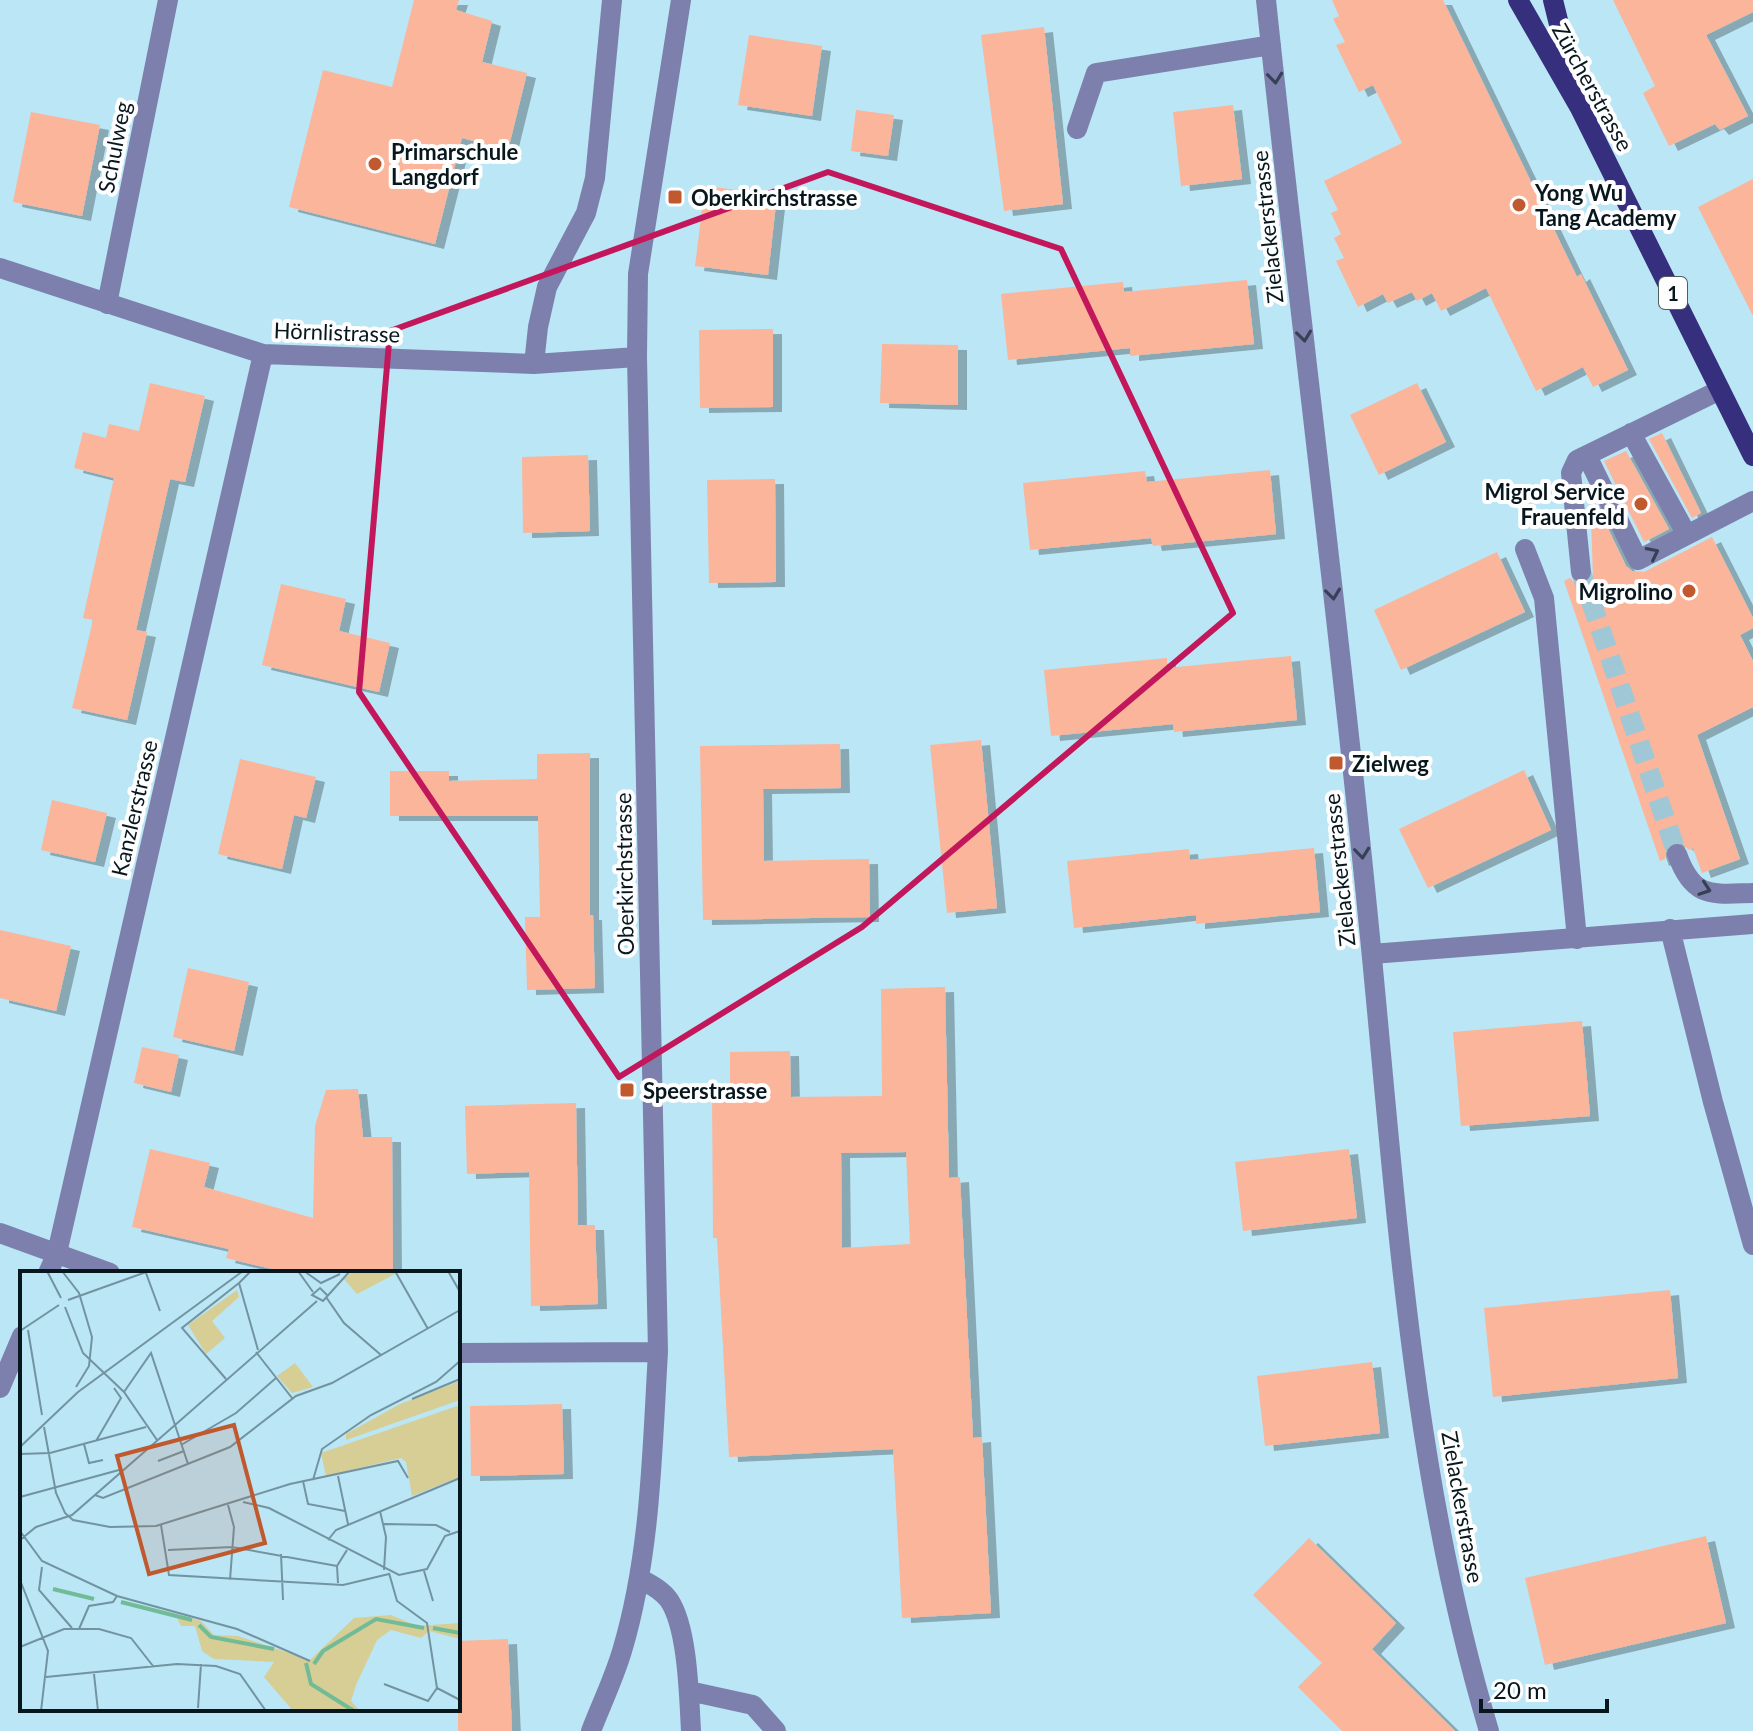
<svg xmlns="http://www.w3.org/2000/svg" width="1753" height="1731" viewBox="0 0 1753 1731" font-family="Lato,sans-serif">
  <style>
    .building { fill: #fbb59a; fill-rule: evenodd; filter: url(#shadow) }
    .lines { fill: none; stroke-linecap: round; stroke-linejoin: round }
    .minor-tunnel { stroke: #9fc7d5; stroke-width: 20; stroke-dasharray: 20 10; stroke-linecap: butt }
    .minor { stroke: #7d80ac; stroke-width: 20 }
    .major { stroke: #362f7d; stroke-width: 20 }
    .oneway { stroke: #364156 }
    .marked { fill: none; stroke: #c2185b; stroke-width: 6; stroke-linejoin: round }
    .poi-dot { fill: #c0592e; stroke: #fefefe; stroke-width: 3 }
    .labels { text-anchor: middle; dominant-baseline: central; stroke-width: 8; stroke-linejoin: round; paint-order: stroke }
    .shield { fill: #fefefe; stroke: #515c60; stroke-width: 2 }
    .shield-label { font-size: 20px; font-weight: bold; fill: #07171d }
    .street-label { font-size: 22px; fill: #07171d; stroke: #fefefe }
    .poi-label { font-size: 22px; font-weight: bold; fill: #07171d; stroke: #fefefe; text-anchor: start }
    .inset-river { fill: none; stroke: #72bb97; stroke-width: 4 }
    .inset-road { fill: none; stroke: #72939f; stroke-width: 2 }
    .view { fill: #c0592e; fill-opacity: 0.15; stroke: #c0592e; stroke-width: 4 }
    .inset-edge { fill: none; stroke: #07171d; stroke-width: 4 }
  </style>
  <defs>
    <filter id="shadow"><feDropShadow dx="9" dy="5" stdDeviation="0" flood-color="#0004"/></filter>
  </defs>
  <rect width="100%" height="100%" fill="#bae6f6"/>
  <!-- building -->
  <path class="building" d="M 414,0 L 459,0 L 456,10 L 492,21 L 482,62 L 527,73 L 508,150 L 462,138 L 435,244 L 289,207 L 323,70 L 392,87 Z
    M 1332,0 L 1443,0 L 1577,277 L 1581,274 L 1628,370 L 1593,387 L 1583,367 L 1536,391 L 1486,288 L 1441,311 L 1432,293 L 1417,301 L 1412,292 L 1388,303 L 1383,294 L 1358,307 L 1336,261 L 1344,258 L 1334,238 L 1341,234 L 1331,213 L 1338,210 L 1324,181 L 1402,143 L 1373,85 L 1359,92 L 1336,45 L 1345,42 L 1333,19 L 1339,16 Z
    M 1613,0 L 1753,0 L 1753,12 L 1706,35 L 1748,116 L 1720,130 L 1715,124 L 1669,146 L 1643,93 L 1655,86 Z
    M 1044,27 L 1063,204 L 1004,211 L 981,35 Z
    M 749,35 L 822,46 L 812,116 L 738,105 Z
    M 1233,105 L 1242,179 L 1181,186 L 1173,112 Z
    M 856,110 L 894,115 L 888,156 L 851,151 Z
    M 31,112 L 100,125 L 82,216 L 13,202 Z
    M 1753,179 L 1753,316 L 1698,207 Z
    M 705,186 L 777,195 L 768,275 L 695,266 Z
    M 1247,280 L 1254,344 L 1130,356 L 1130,348 L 1008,360 L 1001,294 L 1123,282 L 1124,292 Z
    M 773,329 L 773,407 L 700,408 L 699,330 Z
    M 882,344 L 958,345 L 958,405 L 880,403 Z
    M 150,383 L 205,396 L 185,482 L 170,479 L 136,630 L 147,632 L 127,720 L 72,708 L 93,620 L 83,618 L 114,478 L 74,468 L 83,432 L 106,438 L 109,424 L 139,431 Z
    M 1417,383 L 1446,442 L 1379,475 L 1350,415 Z
    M 1662,433 L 1701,513 L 1692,518 L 1649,439 Z
    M 1626,451 L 1669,529 L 1644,542 L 1604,461 Z
    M 588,455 L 590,531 L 523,533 L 522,457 Z
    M 1270,470 L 1276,534 L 1153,546 L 1151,538 L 1030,550 L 1023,483 L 1145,471 L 1147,482 Z
    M 775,479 L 776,582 L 709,583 L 707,480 Z
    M 1590,491 L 1626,566 L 1632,571 L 1644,572 L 1712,537 L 1753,618 L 1753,628 L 1740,635 L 1753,661 L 1753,707 L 1697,735 L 1740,859 L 1702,873 L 1693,848 L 1689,850 L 1679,841 L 1667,846 L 1665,859 L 1660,861 L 1564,581 L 1570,578 L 1575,583 L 1583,585 L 1593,577 Z
    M 1497,552 L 1525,612 L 1401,670 L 1374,610 Z
    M 281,584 L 346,599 L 339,631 L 390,643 L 379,692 L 262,665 Z
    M 1291,656 L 1297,720 L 1174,732 L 1173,724 L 1051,736 L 1044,670 L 1167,658 L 1167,668 Z
    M 981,740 L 997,908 L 947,913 L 930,745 Z
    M 840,744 L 841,788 L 763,789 L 764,861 L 869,859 L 870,917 L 703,920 L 700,746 Z
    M 590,753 L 590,915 L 593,915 L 595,988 L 527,990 L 525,917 L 540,917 L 538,816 L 390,816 L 390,771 L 449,771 L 449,781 L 537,779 L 537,754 Z
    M 240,759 L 316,777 L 306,818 L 294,815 L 282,869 L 218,854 Z
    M 1524,770 L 1551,830 L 1428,888 L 1399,829 Z
    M 52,800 L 107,813 L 95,862 L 41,850 Z
    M 1314,848 L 1320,912 L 1196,924 L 1196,915 L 1074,928 L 1067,861 L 1189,849 L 1190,860 Z
    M 0,930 L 71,946 L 56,1011 L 0,998 Z
    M 188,968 L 249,982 L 234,1051 L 173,1037 Z
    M 945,987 L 949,1178 L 960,1177 L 973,1438 L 982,1437 L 991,1613 L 902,1618 L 893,1449 L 729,1457 L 717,1238 L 713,1238 L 712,1088 L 730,1087 L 730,1052 L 790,1051 L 791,1097 L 882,1096 L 881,989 ZM 906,1152 L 910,1244 L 842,1248 L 841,1153 Z
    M 1582,1021 L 1590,1116 L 1461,1126 L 1453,1032 Z
    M 142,1047 L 179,1055 L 171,1092 L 134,1083 Z
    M 358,1089 L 363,1137 L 392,1137 L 393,1273 L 289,1273 L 226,1258 L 229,1249 L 132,1227 L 150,1149 L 210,1163 L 204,1187 L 313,1218 L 315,1126 L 326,1090 Z
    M 576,1103 L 578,1225 L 595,1225 L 598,1304 L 531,1306 L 529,1172 L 467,1174 L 465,1106 Z
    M 1349,1149 L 1357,1218 L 1243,1231 L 1235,1162 Z
    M 1670,1290 L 1678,1378 L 1493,1397 L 1484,1308 Z
    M 1372,1362 L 1380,1433 L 1265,1446 L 1257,1376 Z
    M 562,1404 L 564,1474 L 471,1476 L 470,1406 Z
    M 1706,1536 L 1726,1623 L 1545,1665 L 1525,1578 Z
    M 1309,1538 L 1396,1623 L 1372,1649 L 1455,1731 L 1342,1731 L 1298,1687 L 1322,1663 L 1253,1595 Z
    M 508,1639 L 512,1731 L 458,1731 L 458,1641 Z"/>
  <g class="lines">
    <!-- minor-tunnel -->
    <path class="minor-tunnel" d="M 1581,572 L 1677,854"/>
    <!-- minor -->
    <path class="minor" d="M 1266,0 C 1298,303 1337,605 1367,907 C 1395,1183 1409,1464 1489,1731
      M 1077,129 L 1096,73 L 1271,45
      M 0,268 L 263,354 L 534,364 L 637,357
      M 107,304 L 168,0
      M 534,364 L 538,327 L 547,287 L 586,213 L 595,178 L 612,0
      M 1631,433 L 1687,535
      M 1587,456 L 1638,560 L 1753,501
      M 1525,549 L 1544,598 L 1577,939
      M 1581,572 L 1571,473 L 1577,460 L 1720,390
      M 1677,854 C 1693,899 1711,894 1753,893
      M 1670,929 L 1713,1102 L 1753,1245
      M 1372,954 L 1753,924
      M 0,1233 L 110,1273
      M 48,1273 L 57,1253 L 263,354
      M 458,1353 L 658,1352
      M 0,1388 L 22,1336
      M 639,1578 C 650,1584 662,1590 669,1600 C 688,1628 689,1697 691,1731
      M 689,1691 L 753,1705 L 776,1731
      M 591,1731 C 601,1705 614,1678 622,1651 C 651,1554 652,1452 658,1352 L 637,357 L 638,274 L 681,0"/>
    <!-- major -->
    <path class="major" d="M 1518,0 L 1580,108 L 1753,456
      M 1553,0 L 1574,85"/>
  </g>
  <!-- one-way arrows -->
  <defs><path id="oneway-chevron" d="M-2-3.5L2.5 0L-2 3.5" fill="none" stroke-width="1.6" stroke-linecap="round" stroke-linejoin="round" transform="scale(2)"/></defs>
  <g class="oneway">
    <use href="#oneway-chevron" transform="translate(1275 78) rotate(84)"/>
    <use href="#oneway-chevron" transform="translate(1304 336) rotate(83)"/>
    <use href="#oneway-chevron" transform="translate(1653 553) rotate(-27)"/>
    <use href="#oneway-chevron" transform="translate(1333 594) rotate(83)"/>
    <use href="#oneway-chevron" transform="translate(1362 853) rotate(84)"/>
    <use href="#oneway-chevron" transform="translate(1705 889) rotate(19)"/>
  </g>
  <!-- marked area -->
  <path class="marked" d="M 828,172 L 1061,249 L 1233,613 L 862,927 L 619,1077 L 359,692 L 390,331 Z"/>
  <!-- markers -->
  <g class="poi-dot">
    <circle cx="375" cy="164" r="8"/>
    <rect x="667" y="189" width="16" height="16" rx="4"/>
    <circle cx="1519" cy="205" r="8"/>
    <circle cx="1641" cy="504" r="8"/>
    <circle cx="1689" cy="591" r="8"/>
    <rect x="1328" y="755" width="16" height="16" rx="4"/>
    <rect x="619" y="1082" width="16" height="16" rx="4"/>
  </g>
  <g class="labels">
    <!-- shield labels -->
    <rect class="shield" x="1659" y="277" width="28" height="32" rx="6"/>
    <g class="shield-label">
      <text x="1673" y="293">1</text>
    </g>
    <!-- street labels -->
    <g class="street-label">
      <text transform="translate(1593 87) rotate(61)">Zürcherstrasse</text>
      <text transform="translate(114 147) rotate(-79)">Schulweg</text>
      <text transform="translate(1267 227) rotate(-96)">Zielackerstrasse</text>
      <text transform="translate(337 332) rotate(2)">Hörnlistrasse</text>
      <text transform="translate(134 808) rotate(-77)">Kanzlerstrasse</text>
      <text transform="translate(1339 870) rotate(-96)">Zielackerstrasse</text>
      <text transform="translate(624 874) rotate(-91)">Oberkirchstrasse</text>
      <text transform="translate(1463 1507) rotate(80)">Zielackerstrasse</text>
    </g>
    <!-- poi labels -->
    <g class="poi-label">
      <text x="391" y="151">Primarschule<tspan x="391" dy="25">Langdorf</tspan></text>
      <text x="1535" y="192">Yong Wu<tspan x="1535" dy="25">Tang Academy</tspan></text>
      <text x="691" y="197">Oberkirchstrasse</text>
      <text x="1625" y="491" text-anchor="end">Migrol Service<tspan x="1625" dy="25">Frauenfeld</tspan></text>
      <text x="1673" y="591" text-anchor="end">Migrolino</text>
      <text x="1352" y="763">Zielweg</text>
      <text x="643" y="1090">Speerstrasse</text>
    </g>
  </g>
  <!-- overview -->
  <g transform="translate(20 1271)">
    <rect width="440" height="440" fill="#bae6f6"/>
    <path d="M 333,0 L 373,0 L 375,3 L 337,23 L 324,8 ZM 217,19 L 219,26 L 192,50 L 205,67 L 186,83 L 168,54 ZM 275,92 L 293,116 L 272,122 L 257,105 ZM 440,110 L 440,129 L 326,169 L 326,163 L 380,133 ZM 440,134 L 440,206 L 392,225 L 386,191 L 381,187 L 306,205 L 301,182 ZM 155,343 L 181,350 L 194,364 L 218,365 L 290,389 L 334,347 L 371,344 L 397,355 L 440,352 L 440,368 L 409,360 L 401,367 L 371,359 L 357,369 L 336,414 L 331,430 L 340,440 L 273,440 L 244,406 L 254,391 L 194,388 L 182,380 L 175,355 L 161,355 Z" fill="#d6ce95"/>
    <path class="inset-river" d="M 33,318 L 74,328M 101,331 L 172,349M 179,354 L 191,366 L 254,378M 413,357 L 440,362M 286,392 L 291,413 L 334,440M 294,393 L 303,380 L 356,348 L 404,357"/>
    <path class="inset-road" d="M 27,0 L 41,27M 42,0 L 59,22 L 72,66 L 69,95 L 56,116M 231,0 L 219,12 L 238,79M 278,0 L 293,21M 284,0 L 301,12 L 320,3M 375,0 L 408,58M 428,0 L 440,21M 126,2 L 140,40M 307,24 L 300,17 L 292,24 L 303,30 L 330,0M 306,26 L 324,52 L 361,84M 48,29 L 129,0M 45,36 L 63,82 L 104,121 L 137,169M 8,59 L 22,144M 0,60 L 39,34M 236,81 L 272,127M 206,108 L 162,57 L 219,12M 104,121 L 131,82 L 168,193M 392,128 L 440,108M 24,156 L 36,222 L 45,242 L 53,249 L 90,256 L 136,255 L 270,213 L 378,190 L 388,207M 76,170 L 101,127 L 94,117M 64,173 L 69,192 L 83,189M 161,174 L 216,142 L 256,107M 0,176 L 58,121 L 223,0M 0,183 L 30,182 L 126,156M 138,190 L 164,180M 318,205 L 328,253M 293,209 L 302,178 L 351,144 L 416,111 L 440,90M 283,210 L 288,233 L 325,240M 75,224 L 83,227 L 210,176 L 276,125 L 312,112 L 440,39M 0,226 L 99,199M 223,231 L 249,237 L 379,304 L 407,298 L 425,265 L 440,260M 208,234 L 214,256 L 210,309M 360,240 L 366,266 L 364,299M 364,253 L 416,254 L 430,261M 141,254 L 149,304 L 323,314 L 369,303M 0,260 L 22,290 L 97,325 L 217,358 L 290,390M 0,269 L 16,256 L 52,244 L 297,30M 308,269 L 316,259 L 440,207M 148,279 L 212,276 L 317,295M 261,283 L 263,329M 22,296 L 19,319 L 52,357M 404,300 L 413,330M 369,302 L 377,330 L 407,352 L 417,417 L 440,429M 0,309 L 28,380 L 21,440M 318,312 L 317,295 L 327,279M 59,358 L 69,335 L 93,331 L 97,325M 0,376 L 44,358 L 79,358 L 111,367 L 133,395M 74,403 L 78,440M 26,406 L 157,393 L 196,395 L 220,403 L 246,440M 364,413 L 408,430 L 417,417M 178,437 L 181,393"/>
    <path class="view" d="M 214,154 L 245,272 L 129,303 L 97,185 Z"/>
    <rect width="440" height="440" class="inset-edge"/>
  </g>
  <!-- scale -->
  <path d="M1481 1699v12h126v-12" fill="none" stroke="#07171d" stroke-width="4"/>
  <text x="1493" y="1699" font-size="24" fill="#07171d" stroke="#fefefe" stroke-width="6" paint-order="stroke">20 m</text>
</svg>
